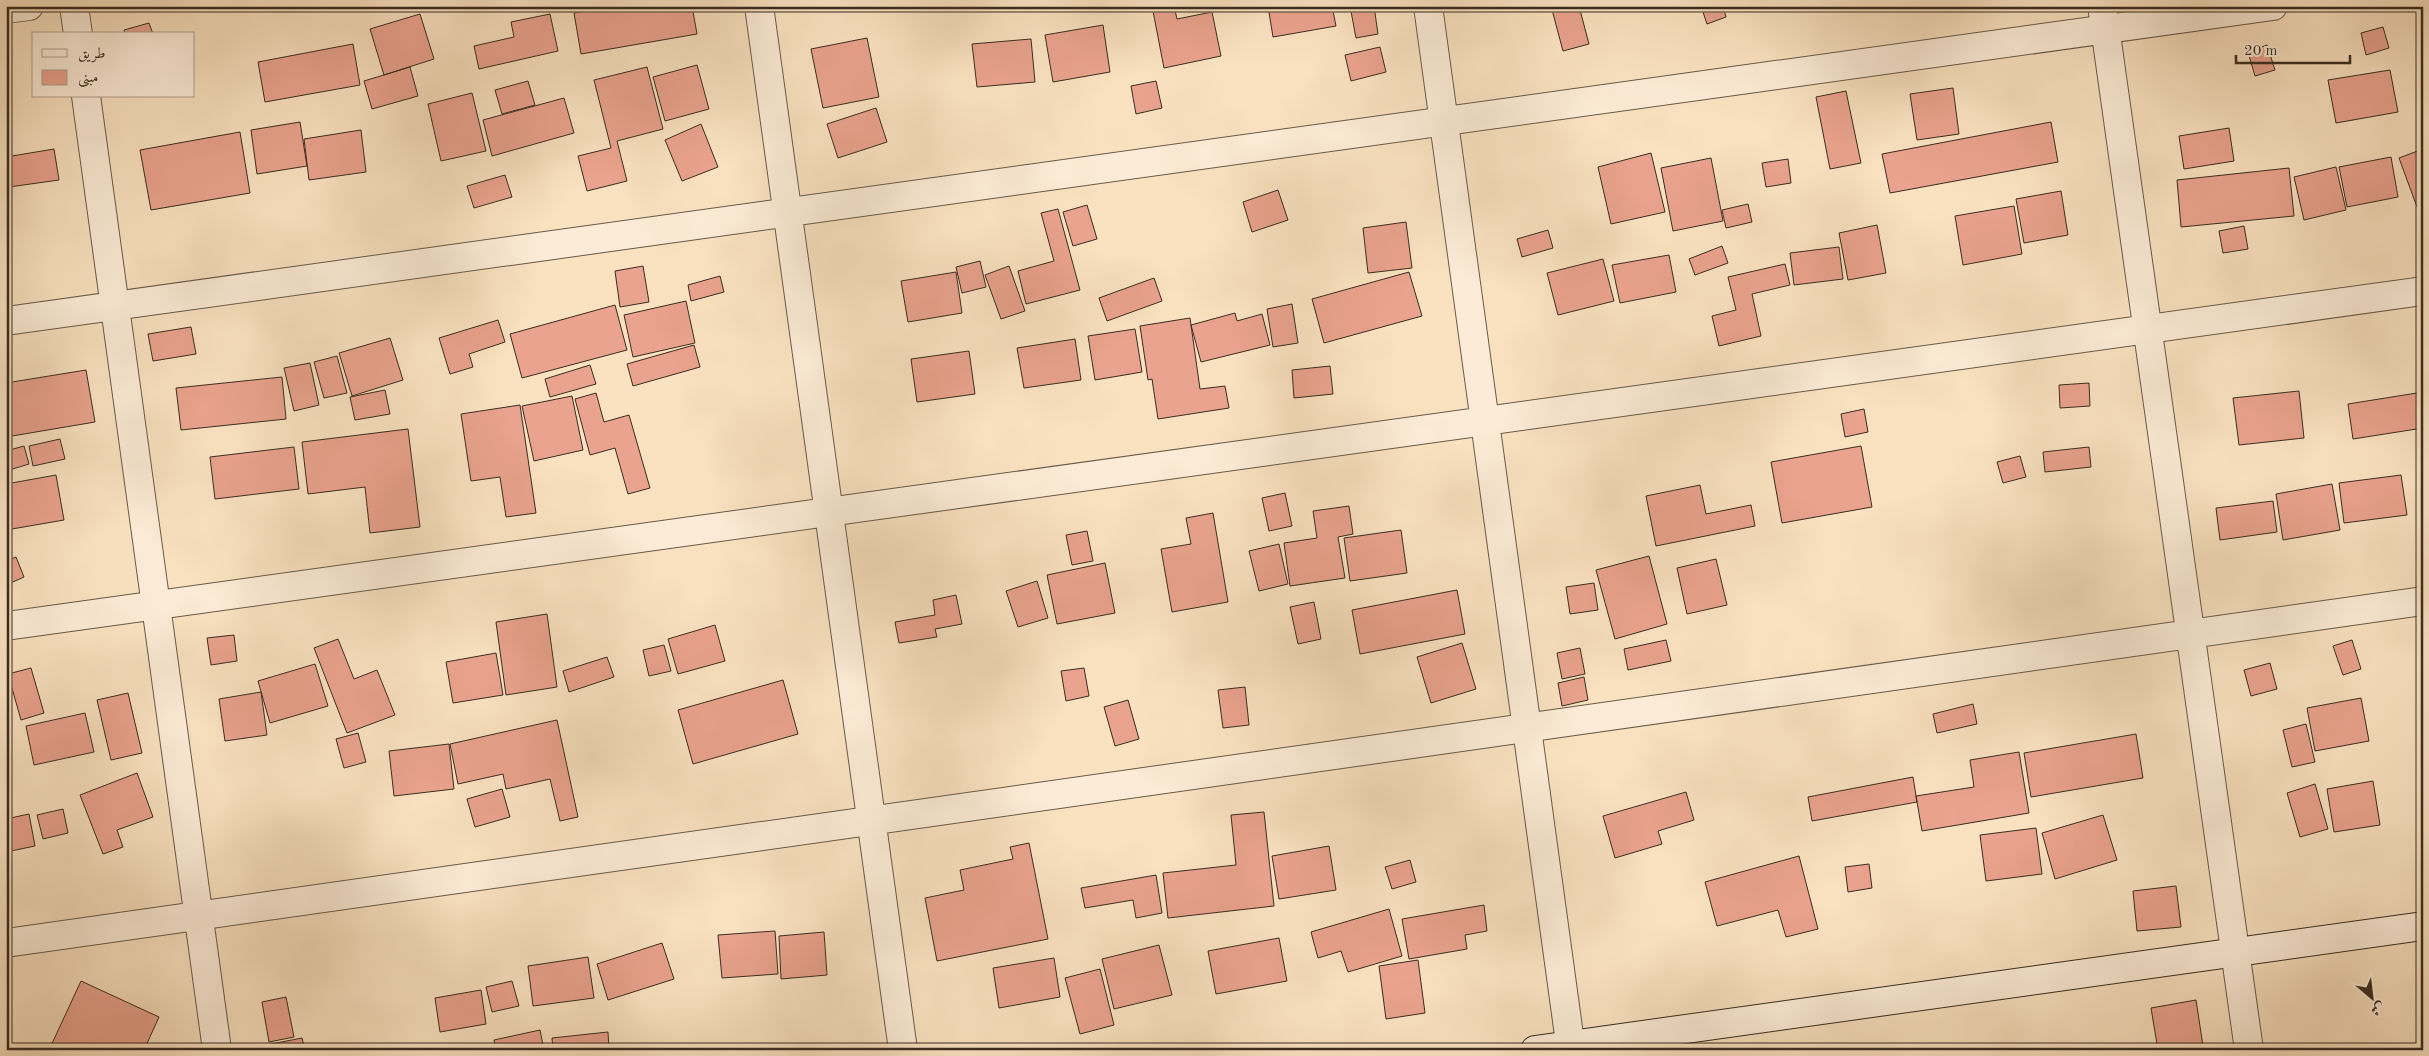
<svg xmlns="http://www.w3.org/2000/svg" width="2429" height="1056" viewBox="0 0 2429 1056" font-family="'Old Standard TT',Amiri,serif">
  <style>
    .building { fill: #eaa38e; stroke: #392d21 }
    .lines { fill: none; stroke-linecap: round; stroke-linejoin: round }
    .street-casing { stroke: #695a49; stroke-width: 30 }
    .secondary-casing { stroke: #392d21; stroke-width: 30 }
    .street { stroke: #fcecd7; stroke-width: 28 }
    .secondary { stroke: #fcecd7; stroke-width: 28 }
  </style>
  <rect width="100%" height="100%" fill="#fae2c1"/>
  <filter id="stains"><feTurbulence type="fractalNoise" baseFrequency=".004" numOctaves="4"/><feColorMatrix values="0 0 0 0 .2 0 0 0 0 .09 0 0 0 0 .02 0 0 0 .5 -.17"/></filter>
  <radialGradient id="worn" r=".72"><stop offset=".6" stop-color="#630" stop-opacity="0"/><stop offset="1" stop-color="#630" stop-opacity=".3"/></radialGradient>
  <!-- building -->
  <path class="building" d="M 617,6 L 692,6 L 697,34 L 581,54 L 574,13 Z
    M 1152,6 L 1174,6 L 1177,19 L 1212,12 L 1221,56 L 1164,68 Z
    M 1268,6 L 1332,6 L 1336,26 L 1273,37 Z
    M 1350,6 L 1374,6 L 1378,34 L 1356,38 Z
    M 1551,6 L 1579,6 L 1589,44 L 1563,51 Z
    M 1701,6 L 1723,6 L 1726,17 L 1707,24 Z
    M 420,14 L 434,59 L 384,75 L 370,29 Z
    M 550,14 L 558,51 L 479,69 L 474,46 L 514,37 L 511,22 Z
    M 149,23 L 153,34 L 125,34 L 124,30 Z
    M 1103,25 L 1110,72 L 1053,82 L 1045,35 Z
    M 2383,27 L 2389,48 L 2366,55 L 2361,33 Z
    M 867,38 L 879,97 L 823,108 L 811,49 Z
    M 1031,39 L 1035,82 L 977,87 L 972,44 Z
    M 353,44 L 360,85 L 265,102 L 258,62 Z
    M 2267,45 L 2275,70 L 2255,76 L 2248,52 Z
    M 1380,47 L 1386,72 L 1351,81 L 1345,55 Z
    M 697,65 L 709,109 L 665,121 L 653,77 Z
    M 410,67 L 418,96 L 372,109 L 364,81 Z
    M 647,67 L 663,129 L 617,141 L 627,181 L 587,191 L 578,156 L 611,148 L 594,80 Z
    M 2390,70 L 2398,112 L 2336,123 L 2328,80 Z
    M 528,81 L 535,105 L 502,114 L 495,90 Z
    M 1156,81 L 1162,108 L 1136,114 L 1131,86 Z
    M 1953,88 L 1959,134 L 1917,140 L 1910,94 Z
    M 1846,91 L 1861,163 L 1830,169 L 1816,97 Z
    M 472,93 L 486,151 L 441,161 L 428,104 Z
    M 564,98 L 574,133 L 492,156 L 483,120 Z
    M 876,108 L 887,142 L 838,158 L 827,124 Z
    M 300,122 L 307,166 L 257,174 L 251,130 Z
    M 2051,122 L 2058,162 L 1890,193 L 1882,154 Z
    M 701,124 L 718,167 L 682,181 L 665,140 Z
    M 2229,128 L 2234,161 L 2184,169 L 2179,136 Z
    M 361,130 L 366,172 L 309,180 L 304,139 Z
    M 240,132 L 250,193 L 151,210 L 140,150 Z
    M 54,149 L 59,180 L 9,187 L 6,157 Z
    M 2423,149 L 2423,205 L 2417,207 L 2399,158 Z
    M 1651,153 L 1665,212 L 1611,224 L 1598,167 Z
    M 2391,157 L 2398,197 L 2347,207 L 2339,167 Z
    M 1711,158 L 1723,221 L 1673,231 L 1661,168 Z
    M 1788,159 L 1791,183 L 1766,187 L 1762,163 Z
    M 2336,167 L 2346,210 L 2304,220 L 2294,177 Z
    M 2289,168 L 2294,216 L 2181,227 L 2177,180 Z
    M 505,175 L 512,197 L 474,208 L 467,186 Z
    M 1278,190 L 1288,220 L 1252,232 L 1243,202 Z
    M 2061,191 L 2068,235 L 2024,243 L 2016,199 Z
    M 1748,204 L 1752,222 L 1726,228 L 1722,210 Z
    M 1087,205 L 1097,239 L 1073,246 L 1063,212 Z
    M 2014,206 L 2022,254 L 1963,265 L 1955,216 Z
    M 1058,209 L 1080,290 L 1026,304 L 1018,271 L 1054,261 L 1041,213 Z
    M 1406,222 L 1412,268 L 1368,273 L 1363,228 Z
    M 1877,225 L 1886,273 L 1848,280 L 1839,233 Z
    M 2244,226 L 2248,249 L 2223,253 L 2219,231 Z
    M 1548,230 L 1553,248 L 1522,257 L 1517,239 Z
    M 1722,246 L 1728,263 L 1695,275 L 1689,259 Z
    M 1839,247 L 1843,279 L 1794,285 L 1790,253 Z
    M 1669,255 L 1676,292 L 1620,303 L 1612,265 Z
    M 1603,259 L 1614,301 L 1558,315 L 1547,273 Z
    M 980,261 L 986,287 L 962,293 L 956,267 Z
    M 1785,264 L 1790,285 L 1752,294 L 1761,336 L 1719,346 L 1712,316 L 1736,310 L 1728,277 Z
    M 643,266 L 649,302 L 620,307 L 615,271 Z
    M 1009,266 L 1025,311 L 1001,319 L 985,275 Z
    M 956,272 L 962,313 L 908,322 L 901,281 Z
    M 1409,272 L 1422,316 L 1324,343 L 1312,299 Z
    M 720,276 L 724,292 L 691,301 L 688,285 Z
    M 1154,278 L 1162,301 L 1107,321 L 1099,298 Z
    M 686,301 L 695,343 L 633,357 L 624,315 Z
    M 1292,304 L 1298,343 L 1273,347 L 1267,309 Z
    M 615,305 L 627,350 L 522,378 L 510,334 Z
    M 1235,313 L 1237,321 L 1262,314 L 1270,345 L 1201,362 L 1191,325 Z
    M 1190,318 L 1200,389 L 1225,386 L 1229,408 L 1158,419 L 1152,379 L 1148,380 L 1140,326 Z
    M 498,320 L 505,342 L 469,354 L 473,367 L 450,374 L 439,338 Z
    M 191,327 L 196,354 L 153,361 L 148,334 Z
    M 1135,329 L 1142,372 L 1095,380 L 1088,336 Z
    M 390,338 L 403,380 L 352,396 L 339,353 Z
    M 1075,339 L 1081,380 L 1024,388 L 1017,348 Z
    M 694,345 L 700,367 L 633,386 L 627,364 Z
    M 969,351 L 975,394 L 917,402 L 911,359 Z
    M 337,356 L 347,393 L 324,398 L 314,362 Z
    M 310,363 L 319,405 L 294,411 L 284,368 Z
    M 590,365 L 596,384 L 550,397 L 545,379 Z
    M 1330,366 L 1333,394 L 1294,398 L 1292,370 Z
    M 86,370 L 95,422 L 6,437 L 6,383 Z
    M 282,377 L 286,419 L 181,430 L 176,388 Z
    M 2089,383 L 2090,406 L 2060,408 L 2059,385 Z
    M 385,390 L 390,414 L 355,420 L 350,397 Z
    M 2299,391 L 2304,438 L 2239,445 L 2233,398 Z
    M 2423,392 L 2423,428 L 2353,439 L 2348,404 Z
    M 596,393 L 604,422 L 629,415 L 650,488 L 628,494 L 615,448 L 590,455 L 575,399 Z
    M 572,396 L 583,450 L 534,461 L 522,406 Z
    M 520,405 L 536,513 L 506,517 L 500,477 L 471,481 L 461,414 Z
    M 1864,409 L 1868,432 L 1845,437 L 1841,414 Z
    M 408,429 L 420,527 L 370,533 L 365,487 L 308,494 L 302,442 Z
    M 60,439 L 65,459 L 33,466 L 29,446 Z
    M 24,446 L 29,464 L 6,471 L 6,451 Z
    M 1861,446 L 1872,507 L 1782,523 L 1771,462 Z
    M 294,447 L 299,489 L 215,499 L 210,457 Z
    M 2089,447 L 2091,467 L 2045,472 L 2043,452 Z
    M 2020,456 L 2026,477 L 2003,483 L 1997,462 Z
    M 56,475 L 64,520 L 6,530 L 6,484 Z
    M 2401,475 L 2407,515 L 2344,523 L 2339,483 Z
    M 2332,484 L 2340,530 L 2283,540 L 2276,494 Z
    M 1700,485 L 1706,514 L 1751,505 L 1755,526 L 1656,546 L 1646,496 Z
    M 1285,493 L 1292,526 L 1269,531 L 1262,498 Z
    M 2273,501 L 2277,532 L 2220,540 L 2216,508 Z
    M 1349,506 L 1353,534 L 1338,537 L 1345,578 L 1290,586 L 1284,543 L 1317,538 L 1313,511 Z
    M 1213,513 L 1228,602 L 1172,612 L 1161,549 L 1191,544 L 1186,518 Z
    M 1401,530 L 1407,573 L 1350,581 L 1344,538 Z
    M 1087,531 L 1093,561 L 1072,565 L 1066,535 Z
    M 1279,544 L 1288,584 L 1259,591 L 1249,551 Z
    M 1649,556 L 1667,624 L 1615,639 L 1596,570 Z
    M 16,557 L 24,577 L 6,585 L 6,561 Z
    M 1716,559 L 1727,605 L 1687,614 L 1677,568 Z
    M 1105,563 L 1115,613 L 1057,624 L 1047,575 Z
    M 1037,581 L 1048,618 L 1018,627 L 1006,591 Z
    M 1594,583 L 1598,610 L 1570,614 L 1566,587 Z
    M 1457,590 L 1465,634 L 1360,654 L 1352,610 Z
    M 956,595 L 962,624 L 935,629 L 937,637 L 899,643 L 895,622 L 935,615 L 933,600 Z
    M 1314,602 L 1321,639 L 1298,644 L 1290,607 Z
    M 547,614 L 557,687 L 506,695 L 496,622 Z
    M 715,625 L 725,661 L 678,674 L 668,639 Z
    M 234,635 L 237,661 L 211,665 L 207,638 Z
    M 338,639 L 354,679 L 377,670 L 395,715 L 347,733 L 314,648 Z
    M 1666,640 L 1671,661 L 1628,670 L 1624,649 Z
    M 2352,640 L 2361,669 L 2343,675 L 2333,646 Z
    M 1462,643 L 1476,689 L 1431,703 L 1417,657 Z
    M 664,645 L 671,671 L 649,676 L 643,650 Z
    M 1580,648 L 1585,674 L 1562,679 L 1557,653 Z
    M 496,653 L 503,695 L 453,703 L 446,662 Z
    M 607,657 L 614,677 L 569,692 L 563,671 Z
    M 2270,663 L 2277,689 L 2251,696 L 2244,670 Z
    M 315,664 L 328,706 L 270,723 L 258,681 Z
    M 31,668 L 44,713 L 21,720 L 8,674 Z
    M 1084,668 L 1089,696 L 1066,701 L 1061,671 Z
    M 1584,677 L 1588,700 L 1562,706 L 1558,683 Z
    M 783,680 L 798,734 L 693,764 L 678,710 Z
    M 1245,687 L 1249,725 L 1223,728 L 1218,690 Z
    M 261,692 L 267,735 L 225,741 L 219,699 Z
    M 128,693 L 142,753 L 111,760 L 97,700 Z
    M 2361,698 L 2369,741 L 2315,751 L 2307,708 Z
    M 1128,700 L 1139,739 L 1115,746 L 1104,707 Z
    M 1973,704 L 1977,724 L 1937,733 L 1933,714 Z
    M 85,713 L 94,752 L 34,765 L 26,726 Z
    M 557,720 L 578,817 L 560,821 L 550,779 L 506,789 L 503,774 L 458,784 L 450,744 Z
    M 2306,724 L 2315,762 L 2292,767 L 2283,730 Z
    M 358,733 L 366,762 L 344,768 L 336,739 Z
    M 2136,734 L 2143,778 L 2031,797 L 2024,753 Z
    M 449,744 L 454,789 L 394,796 L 389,751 Z
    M 2019,752 L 2029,813 L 1922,831 L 1916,796 L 1974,787 L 1970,760 Z
    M 137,773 L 153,817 L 117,830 L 123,847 L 103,854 L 80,795 Z
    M 1913,777 L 1917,802 L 1812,821 L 1808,797 Z
    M 2373,781 L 2380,825 L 2334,832 L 2327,789 Z
    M 2315,784 L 2328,829 L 2300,837 L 2287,793 Z
    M 502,789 L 510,817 L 475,827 L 467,799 Z
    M 1686,792 L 1694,820 L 1658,831 L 1662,844 L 1615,858 L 1603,816 Z
    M 63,809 L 68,833 L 43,839 L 37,815 Z
    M 1264,812 L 1274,906 L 1168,918 L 1163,873 L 1236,865 L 1231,815 Z
    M 29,814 L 35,846 L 6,852 L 6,819 Z
    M 2103,815 L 2117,860 L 2055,879 L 2042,833 Z
    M 2036,828 L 2042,874 L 1986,881 L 1980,835 Z
    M 1029,843 L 1048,939 L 937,961 L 925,898 L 964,890 L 960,870 L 1013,859 L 1010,847 Z
    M 1329,846 L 1336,890 L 1279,899 L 1272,856 Z
    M 1799,856 L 1818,929 L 1786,937 L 1778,910 L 1717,926 L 1705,882 Z
    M 1410,860 L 1416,882 L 1392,889 L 1385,867 Z
    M 1869,864 L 1872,888 L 1848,892 L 1845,867 Z
    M 1156,875 L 1162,913 L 1136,918 L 1133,900 L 1085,908 L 1081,888 Z
    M 2176,886 L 2181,927 L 2137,931 L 2133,891 Z
    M 1484,905 L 1487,931 L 1465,935 L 1467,949 L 1409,959 L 1402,919 Z
    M 1389,909 L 1402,956 L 1348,972 L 1341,951 L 1318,958 L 1311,932 Z
    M 775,931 L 778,974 L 722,978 L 718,935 Z
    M 824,932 L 827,975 L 781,979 L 779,936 Z
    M 1279,938 L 1287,981 L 1216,994 L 1208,951 Z
    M 662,943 L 674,979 L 608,1000 L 597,964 Z
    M 1159,945 L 1172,995 L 1114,1009 L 1102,959 Z
    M 588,957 L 594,998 L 533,1006 L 528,966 Z
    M 1054,958 L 1060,997 L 999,1008 L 993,968 Z
    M 1418,960 L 1425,1013 L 1386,1019 L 1379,966 Z
    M 1100,969 L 1114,1025 L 1080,1034 L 1065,978 Z
    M 81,981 L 159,1017 L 144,1050 L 49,1050 Z
    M 512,981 L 519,1006 L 492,1012 L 486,987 Z
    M 481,990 L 486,1024 L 440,1032 L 435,998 Z
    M 286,997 L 294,1037 L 269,1042 L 262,1002 Z
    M 2196,1000 L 2203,1046 L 2178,1050 L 2158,1050 L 2151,1008 Z
    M 540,1030 L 544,1050 L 496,1050 L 494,1040 Z
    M 608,1032 L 609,1050 L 553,1050 L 552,1038 Z
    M 302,1038 L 305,1050 L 266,1050 L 266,1045 Z"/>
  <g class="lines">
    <defs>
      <path id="street" d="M 74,6 L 78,34
        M 759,6 L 903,1050
        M 1428,6 L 1571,1050
        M 2102,6 L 2249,1050
        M 6,9 L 29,6
        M 86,96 L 217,1050
        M 6,321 L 2273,6
        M 6,626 L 2423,291
        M 6,943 L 2423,601"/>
      <path id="secondary" d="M 1535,1050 L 2423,926"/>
    </defs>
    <!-- street casing -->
    <use href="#street" class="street-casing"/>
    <!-- secondary casing -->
    <use href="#secondary" class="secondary-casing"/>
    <!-- street -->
    <use href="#street" class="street"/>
    <!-- secondary -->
    <use href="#secondary" class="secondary"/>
  </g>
  <!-- margin -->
  <rect width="2429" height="1056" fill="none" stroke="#fae2c1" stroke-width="25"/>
  <rect x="8" y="8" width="2414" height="1041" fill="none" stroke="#392d21" stroke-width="2.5"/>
  <rect x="12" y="12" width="2404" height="1031" fill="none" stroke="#392d21"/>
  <!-- legend -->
  <rect x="32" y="32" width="162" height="65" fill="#fcecd7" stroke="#aea08e"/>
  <rect x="42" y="49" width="25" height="8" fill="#fcecd7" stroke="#aea08e"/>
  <text x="78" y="58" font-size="15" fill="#392d21">طريق</text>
  <rect x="42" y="70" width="25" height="15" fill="#eaa38e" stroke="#aea08e"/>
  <text x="78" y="82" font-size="15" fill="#392d21">مبنى</text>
  <!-- north arrow -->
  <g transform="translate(2372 998) rotate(152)" stroke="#fcecd7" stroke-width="4" paint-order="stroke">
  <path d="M0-4L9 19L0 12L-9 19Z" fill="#392d21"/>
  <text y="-8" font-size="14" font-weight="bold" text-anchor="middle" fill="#392d21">ش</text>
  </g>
  <!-- scale -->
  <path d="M2236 55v8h114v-8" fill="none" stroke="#392d21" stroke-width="2.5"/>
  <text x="2244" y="55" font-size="15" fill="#392d21" stroke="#fcecd7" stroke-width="4" paint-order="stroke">20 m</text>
  <rect width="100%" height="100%" filter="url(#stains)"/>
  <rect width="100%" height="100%" fill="url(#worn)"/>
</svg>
